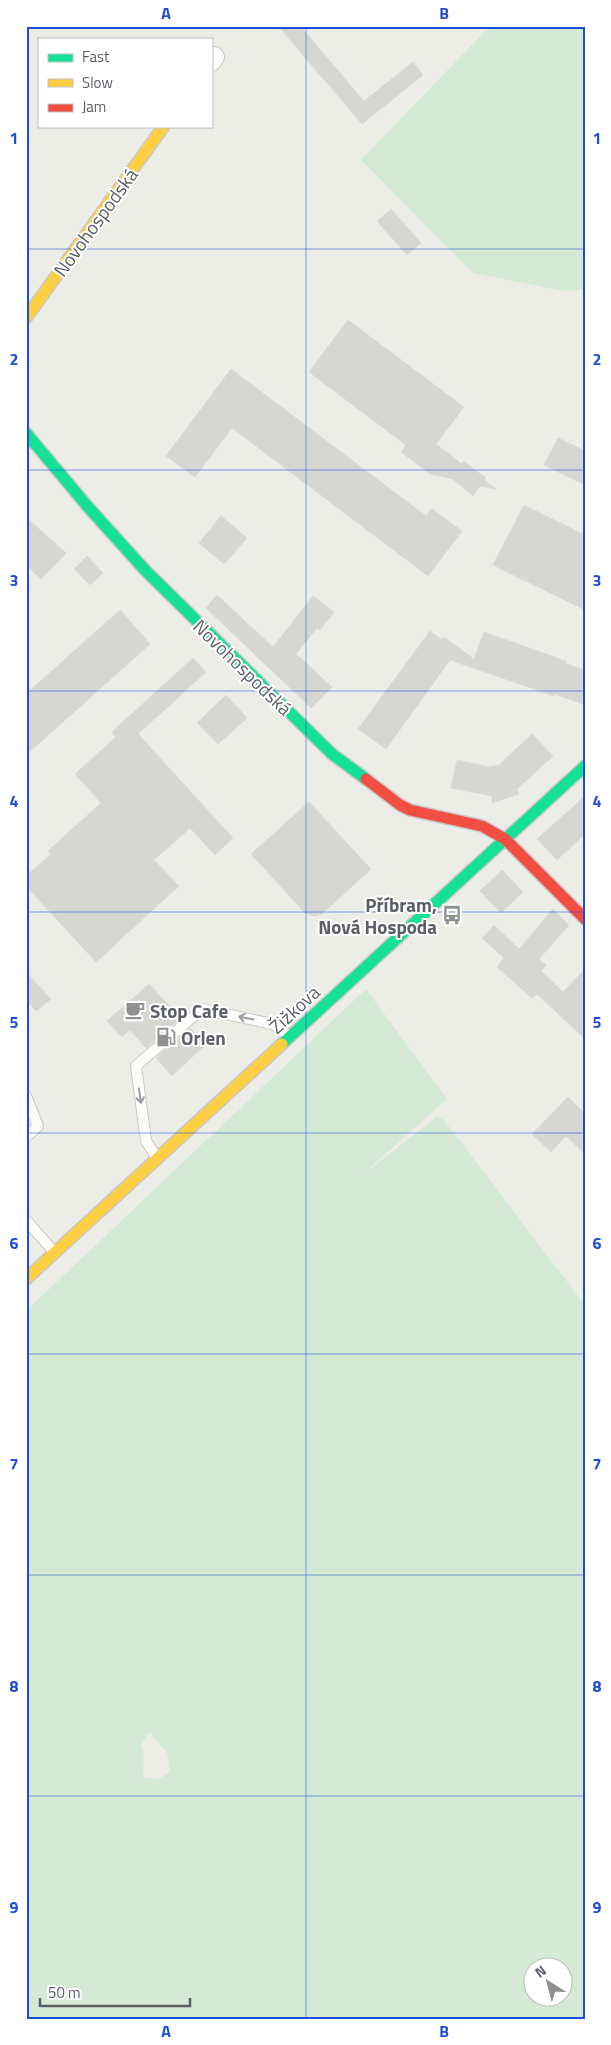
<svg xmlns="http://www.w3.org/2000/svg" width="611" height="2045" viewBox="0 0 611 2045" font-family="'Titillium Web',sans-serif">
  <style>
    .green { fill: #d4ead4; fill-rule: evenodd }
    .building { fill: #d6d6d2; stroke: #dcdbd6 }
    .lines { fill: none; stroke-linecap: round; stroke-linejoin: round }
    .lane-casing { stroke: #cacbc9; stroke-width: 12 }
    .street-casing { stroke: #cacbc9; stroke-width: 22 }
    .fast-casing { stroke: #c8c9c8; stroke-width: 14 }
    .slow-casing { stroke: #c8c9c8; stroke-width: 14 }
    .jam-casing { stroke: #c8c9c8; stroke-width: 14 }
    .lane { stroke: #fcfcfb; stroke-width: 10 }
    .street { stroke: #fcfcfb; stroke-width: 20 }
    .fast { stroke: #16e098; stroke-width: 11 }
    .slow { stroke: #ffcf43; stroke-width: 11 }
    .jam { stroke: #f24e42; stroke-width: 11 }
    .oneway { stroke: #9c9ea2 }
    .grid { fill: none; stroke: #1d4ed8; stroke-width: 1; stroke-opacity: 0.55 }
    .labels { text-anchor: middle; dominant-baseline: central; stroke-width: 4; stroke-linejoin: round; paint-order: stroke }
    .street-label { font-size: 19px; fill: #5c5f66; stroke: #fff }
    .poi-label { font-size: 19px; font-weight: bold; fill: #5c5f66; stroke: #fff; text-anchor: start }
    .neatline { fill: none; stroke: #1d4ed8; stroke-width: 2 }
    .grid-label { font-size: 16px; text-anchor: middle; font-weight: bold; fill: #1d4ed8 }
  </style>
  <rect width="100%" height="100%" fill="#edede7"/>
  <!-- green -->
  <path class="green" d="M 490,26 L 585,26 L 585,289 L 564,291 L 473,273 L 361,160 Z
    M 366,989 L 447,1099 L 362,1175 L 437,1117 L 444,1120 L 585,1305 L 585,2019 L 26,2019 L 26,1311 ZM 150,1732 L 167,1753 L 170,1772 L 159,1779 L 143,1777 L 144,1757 L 141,1744 ZM 534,1968 L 564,1968 L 564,1998 L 534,1998 Z"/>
  <!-- building -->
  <path class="building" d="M 278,26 L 300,26 L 364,101 L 413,62 L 423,75 L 362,124 Z
    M 391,209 L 421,243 L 407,255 L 377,221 Z
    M 348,320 L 464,407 L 436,444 L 462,464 L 463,461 L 486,478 L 484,480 L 496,489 L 480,486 L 473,496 L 453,479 L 430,474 L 401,452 L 406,445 L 309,372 Z
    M 231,369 L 426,516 L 432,509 L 462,531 L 428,576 L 232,428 L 195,477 L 166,456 Z
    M 558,438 L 585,451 L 585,485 L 544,465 Z
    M 524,505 L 585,535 L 585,610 L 493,565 Z
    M 221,516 L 247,538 L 224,564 L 199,543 Z
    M 26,517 L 66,553 L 41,579 L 26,565 Z
    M 87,556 L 103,573 L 90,585 L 74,569 Z
    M 217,595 L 273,647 L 313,596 L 334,612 L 320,630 L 317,628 L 296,654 L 332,687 L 311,708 L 206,608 Z
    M 120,610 L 150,644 L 26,755 L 26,694 Z
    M 430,631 L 442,640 L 444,637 L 474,659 L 484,632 L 566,661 L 566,664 L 585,670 L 585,705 L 555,694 L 554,696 L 450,660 L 386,749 L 358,729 Z
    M 193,658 L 206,672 L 138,734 L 233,838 L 215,855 L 190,828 L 154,860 L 179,886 L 96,962 L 26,886 L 26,876 L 51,854 L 48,851 L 101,803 L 75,774 L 116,737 L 112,732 Z
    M 226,695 L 247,718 L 218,744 L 197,723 Z
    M 532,734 L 553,756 L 517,789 L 519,794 L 492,803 L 492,796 L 451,788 L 457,760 L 490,767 L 499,765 Z
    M 585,796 L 585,834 L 557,860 L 537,839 Z
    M 309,802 L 371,869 L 322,914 L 314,916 L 305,913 L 251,854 Z
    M 502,870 L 523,892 L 501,913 L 480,891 Z
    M 553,909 L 569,925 L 539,959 L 546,965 L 541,971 L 563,992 L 585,969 L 585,1039 L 537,994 L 532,998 L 497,967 L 504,958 L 482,938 L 494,925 L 519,949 Z
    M 26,972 L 51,999 L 36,1011 L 26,1000 Z
    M 149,984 L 181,1018 L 146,1048 L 130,1030 L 122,1037 L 107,1021 Z
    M 190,1028 L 205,1045 L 172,1076 L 156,1058 Z
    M 568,1097 L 585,1114 L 585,1154 L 566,1136 L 551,1152 L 532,1134 Z"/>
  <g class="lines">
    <defs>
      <path id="lane" d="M 26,1096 L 38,1126 L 26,1137
        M 157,1158 L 146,1141 L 136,1066 L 202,1009 L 273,1024 L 289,1036
        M 26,1220 L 54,1252"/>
      <path id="street" d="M 211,61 L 214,57"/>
      <path id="fast" d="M 26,433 L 89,508 L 145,570 L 332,754 L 366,779
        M 282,1044 L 585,766"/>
      <path id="slow" d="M 26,318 L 164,126
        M 26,1279 L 282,1044"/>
      <path id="jam" d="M 366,779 L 400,805 L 410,810 L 482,826 L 505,839 L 585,919"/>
    </defs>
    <!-- lane casing -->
    <use href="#lane" class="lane-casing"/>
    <!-- street casing -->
    <use href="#street" class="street-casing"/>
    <!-- fast casing -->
    <use href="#fast" class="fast-casing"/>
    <!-- slow casing -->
    <use href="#slow" class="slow-casing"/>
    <!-- jam casing -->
    <use href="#jam" class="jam-casing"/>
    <!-- lane -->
    <use href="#lane" class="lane"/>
    <!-- street -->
    <use href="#street" class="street"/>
    <!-- fast -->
    <use href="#fast" class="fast"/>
    <!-- slow -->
    <use href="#slow" class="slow"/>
    <!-- jam -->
    <use href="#jam" class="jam"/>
  </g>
  <!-- one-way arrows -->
  <defs><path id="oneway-shaft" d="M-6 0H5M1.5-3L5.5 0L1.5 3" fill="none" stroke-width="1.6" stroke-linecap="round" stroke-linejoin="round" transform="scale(1.25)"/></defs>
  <g class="oneway">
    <use href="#oneway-shaft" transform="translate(246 1018) rotate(-169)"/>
    <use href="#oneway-shaft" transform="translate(140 1096) rotate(82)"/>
  </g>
  <!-- grid -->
  <path class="grid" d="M 306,26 L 306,2019M 26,249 L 585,249M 26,470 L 585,470M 26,691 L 585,691M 26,912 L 585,912M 26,1133 L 585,1133M 26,1354 L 585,1354M 26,1575 L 585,1575M 26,1796 L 585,1796"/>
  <!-- icons -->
  <defs>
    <symbol id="bus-bare" viewBox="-9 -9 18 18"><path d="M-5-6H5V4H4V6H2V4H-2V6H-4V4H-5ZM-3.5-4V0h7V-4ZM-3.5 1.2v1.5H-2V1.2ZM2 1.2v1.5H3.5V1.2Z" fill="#8f9193" stroke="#fff" stroke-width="2.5" paint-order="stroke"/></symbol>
    <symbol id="cafe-bare" viewBox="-9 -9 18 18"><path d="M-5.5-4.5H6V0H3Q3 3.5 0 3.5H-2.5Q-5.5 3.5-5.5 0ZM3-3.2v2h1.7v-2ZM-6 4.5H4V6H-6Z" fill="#8f9193" stroke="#fff" stroke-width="2.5" paint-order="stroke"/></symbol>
    <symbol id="fuel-bare" viewBox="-9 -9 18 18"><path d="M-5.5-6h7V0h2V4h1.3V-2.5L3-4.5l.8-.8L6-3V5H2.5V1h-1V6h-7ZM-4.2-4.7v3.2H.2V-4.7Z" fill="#8f9193" stroke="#fff" stroke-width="2.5" paint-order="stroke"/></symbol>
  </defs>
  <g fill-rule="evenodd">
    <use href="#bus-bare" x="438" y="901" width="28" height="28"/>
    <use href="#cafe-bare" x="121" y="996" width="28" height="28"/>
    <use href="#fuel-bare" x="152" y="1023" width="28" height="28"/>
  </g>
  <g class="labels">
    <!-- street labels -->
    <g class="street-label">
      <text transform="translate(95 222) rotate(-54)">Novohospodská</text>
      <text transform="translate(243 667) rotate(44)">Novohospodská</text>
      <text transform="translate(294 1009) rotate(-43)">Žižkova</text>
    </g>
    <!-- poi labels -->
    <g class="poi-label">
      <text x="437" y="904" text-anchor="end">Příbram,<tspan x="437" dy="22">Nová Hospoda</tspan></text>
      <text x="150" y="1010">Stop Cafe</text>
      <text x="181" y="1037">Orlen</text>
    </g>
  </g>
  <!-- border -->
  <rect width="611" height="2045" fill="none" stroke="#ffffff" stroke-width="55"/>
  <!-- legend -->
  <rect x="38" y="38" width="175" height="90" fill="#ffffff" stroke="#bebfc2"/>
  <rect x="48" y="54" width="25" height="8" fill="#16e098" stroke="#bebfc2"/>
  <text x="82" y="62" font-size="15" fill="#5c5f66">Fast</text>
  <rect x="48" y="79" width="25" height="8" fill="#ffcf43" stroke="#bebfc2"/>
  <text x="82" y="88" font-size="15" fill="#5c5f66">Slow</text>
  <rect x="48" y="104" width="25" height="8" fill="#f24e42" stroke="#bebfc2"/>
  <text x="82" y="112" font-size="15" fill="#5c5f66">Jam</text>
  <!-- north arrow -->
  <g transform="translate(548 1982) rotate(324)"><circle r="24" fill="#ffffff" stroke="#bebfc2"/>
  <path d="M0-4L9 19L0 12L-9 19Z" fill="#8f9193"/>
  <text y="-8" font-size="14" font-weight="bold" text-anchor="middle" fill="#5c5f66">N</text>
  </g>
  <!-- scale -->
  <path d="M40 1998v8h150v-8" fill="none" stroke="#5c5f66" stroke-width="2.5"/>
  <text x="48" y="1998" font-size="15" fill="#5c5f66" stroke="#ffffff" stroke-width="4" paint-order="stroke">50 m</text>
  <rect x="28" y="28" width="556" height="1990" class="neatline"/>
  <g class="grid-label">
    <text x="166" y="19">A</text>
    <text x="444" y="19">B</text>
    <text x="14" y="144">1</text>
    <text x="597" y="144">1</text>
    <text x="14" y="365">2</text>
    <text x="597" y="365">2</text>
    <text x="14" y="586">3</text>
    <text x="597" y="586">3</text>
    <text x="14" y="807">4</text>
    <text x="597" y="807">4</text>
    <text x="14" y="1028">5</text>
    <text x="597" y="1028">5</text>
    <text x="14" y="1249">6</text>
    <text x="597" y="1249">6</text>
    <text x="14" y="1470">7</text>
    <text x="597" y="1470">7</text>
    <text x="14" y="1692">8</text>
    <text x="597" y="1692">8</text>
    <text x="14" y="1913">9</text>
    <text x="597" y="1913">9</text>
    <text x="166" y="2037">A</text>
    <text x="444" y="2037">B</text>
  </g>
</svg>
